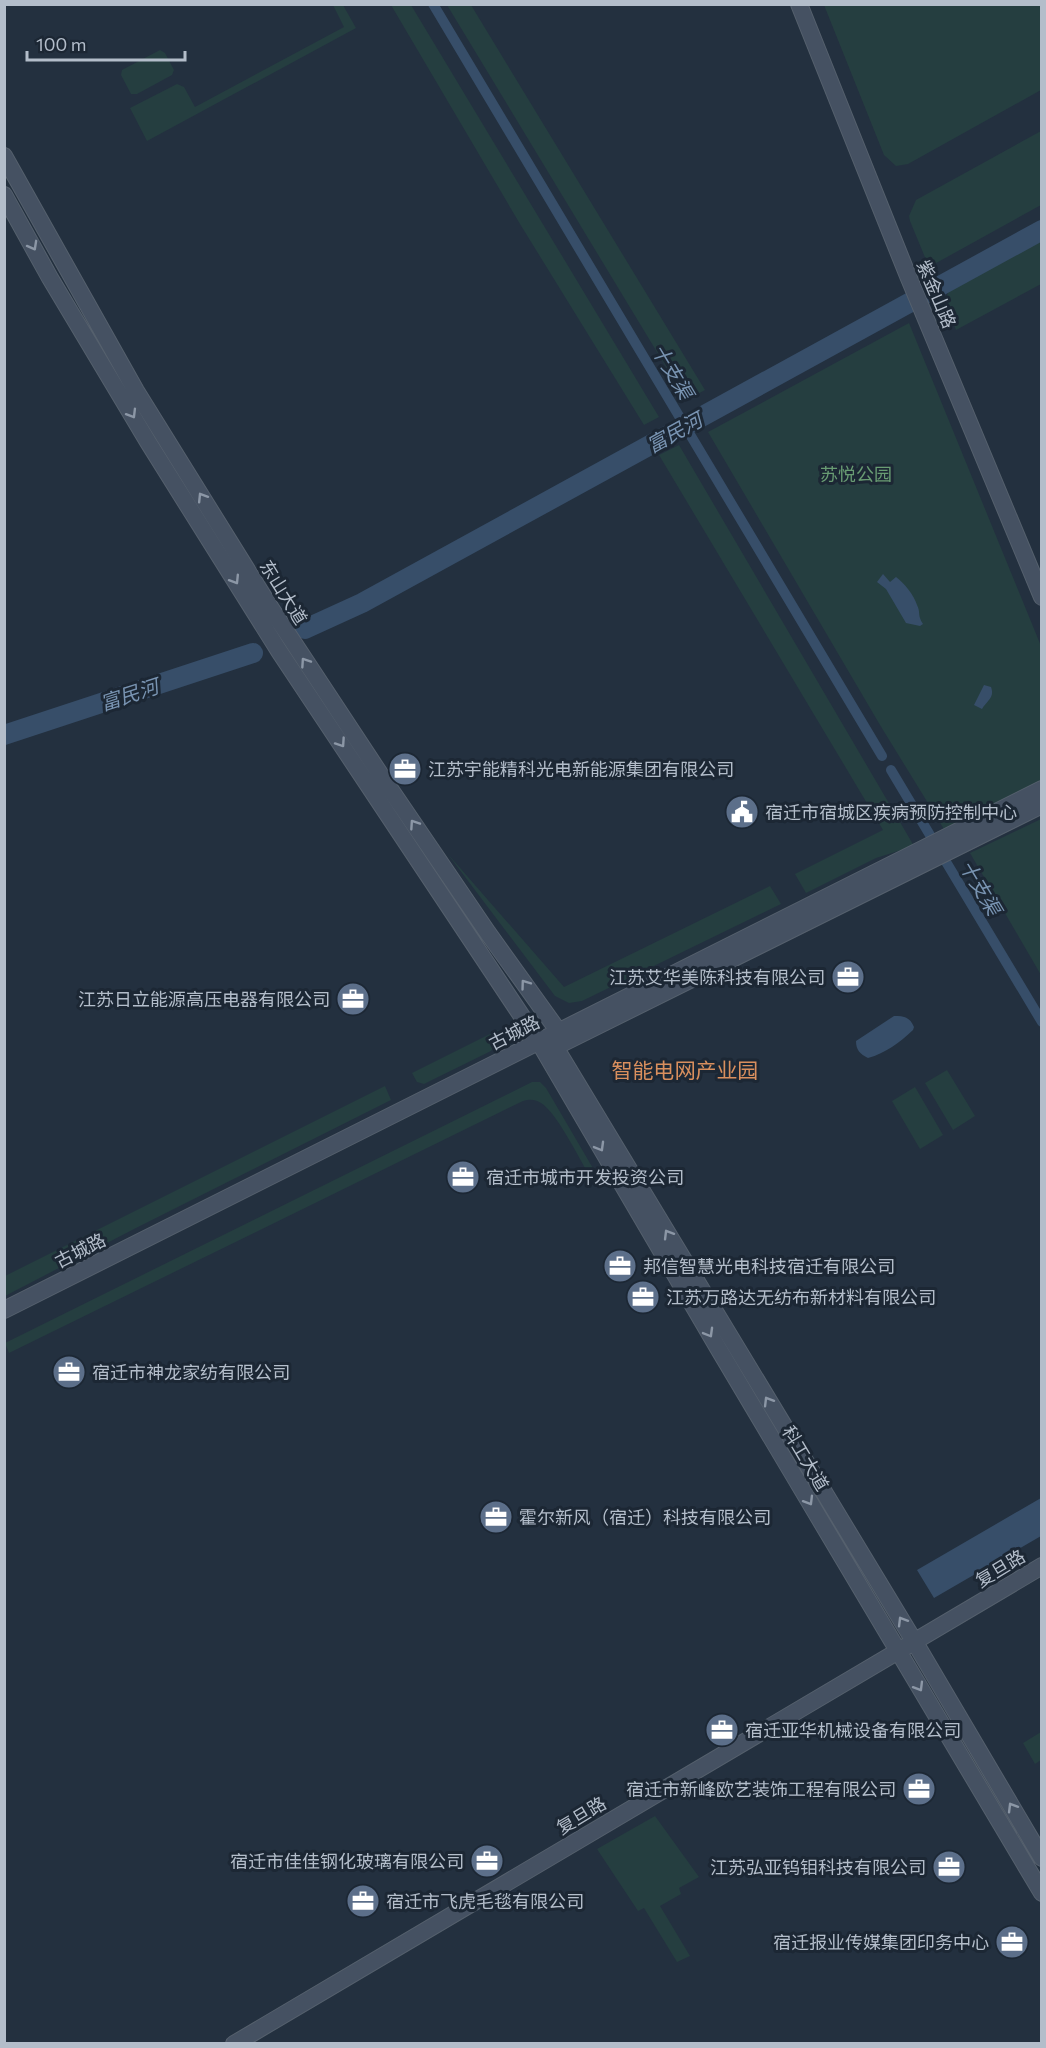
<svg xmlns="http://www.w3.org/2000/svg" width="1046" height="2048" viewBox="0 0 1046 2048" font-family="Commissioner,'Noto Sans SC',sans-serif">
  <style>
    .green { fill: #253e40 }
    .water { fill: #374e69 }
    .lines { fill: none; stroke-linecap: round; stroke-linejoin: round }
    .canal { stroke: #374e69; stroke-width: 10 }
    .river { stroke: #374e69; stroke-width: 20 }
    .secondary-casing { stroke: #55606d; stroke-width: 18 }
    .secondary { stroke: #455162; stroke-width: 16 }
    .oneway { stroke: #8c97a6 }
    .labels { text-anchor: middle; dominant-baseline: central; stroke-width: 6; stroke-linejoin: round; paint-order: stroke }
    .street-label { font-size: 18px; fill: #b3bdca; stroke: #1c2734 }
    .park-label { font-size: 18px; fill: #699c73; stroke: #1c2734 }
    .poi-label { font-size: 18px; fill: #b3bdca; stroke: #1c2734; text-anchor: start }
    .water-label { font-size: 20px; font-style: italic; fill: #7994b2; stroke: #1c2734 }
    .quarter-label { font-size: 21px; fill: #d98f5e; stroke: #1c2734 }
  </style>
  <rect width="100%" height="100%" fill="#23303f"/>
  <!-- green -->
  <path class="green" d="M 333,5 L 343,5 L 356,28 L 147,141 L 130,108 L 177,84 L 184,87 L 195,107 L 344,27 Z
    M 391,5 L 411,5 L 659,417 L 644,425 L 520,224 Z
    M 447,5 L 471,5 L 705,390 L 686,400 Z
    M 824,5 L 1041,5 L 1041,90 L 908,164 L 896,166 L 884,155 Z
    M 160,50 L 165,53 L 174,70 L 172,75 L 137,94 L 131,94 L 121,75 L 122,70 Z
    M 1041,131 L 1041,205 L 929,267 L 910,221 L 909,216 L 916,200 Z
    M 1041,239 L 1041,284 L 956,330 L 945,301 L 949,290 Z
    M 909,323 L 1041,646 L 1041,781 L 947,834 L 880,725 L 708,432 Z
    M 679,445 L 914,846 L 876,858 L 806,893 L 795,874 L 883,830 L 659,455 Z
    M 1041,819 L 1041,975 L 970,853 Z
    M 447,853 L 564,987 L 770,886 L 781,904 L 582,1001 L 569,1003 L 555,996 Z
    M 498,1030 L 498,1040 L 491,1051 L 432,1080 L 424,1084 L 417,1082 L 412,1073 Z
    M 947,1070 L 975,1116 L 953,1130 L 925,1083 Z
    M 532,1082 L 540,1082 L 546,1088 L 594,1170 L 588,1173 C 578,1156 556,1112 541,1103 C 535,1099 529,1099 523,1101 L 9,1353 L 5,1343 Z
    M 385,1086 L 391,1100 L 134,1229 L 5,1296 L 5,1276 Z
    M 915,1087 L 943,1135 L 920,1149 L 892,1101 Z
    M 1041,1732 L 1041,1760 L 1035,1764 L 1023,1743 Z
    M 655,1816 L 699,1877 L 679,1888 L 681,1894 L 660,1906 L 690,1956 L 677,1962 L 644,1908 L 638,1911 L 597,1849 Z"/>
  <!-- water -->
  <path class="water" d="M 883,574 L 890,582 L 896,577 C 904,583 914,595 917,605 C 921,613 917,615 923,624 L 920,626 L 906,623 L 886,589 L 877,582 Z
    M 984,685 L 991,687 C 995,698 987,700 982,709 L 974,705 Z
    M 894,1016 C 904,1016 910,1017 914,1027 L 913,1030 C 899,1043 886,1053 868,1058 C 860,1054 856,1050 856,1041 Z
    M 1041,1498 L 1041,1536 L 934,1598 L 917,1570 Z"/>
  <g class="lines">
    <!-- canal -->
    <path class="canal" d="M 433,4 L 882,756
      M 891,770 L 1042,1022"/>
    <!-- river -->
    <path class="river" d="M 305,629 L 362,603 L 1042,230
      M 4,735 L 253,653"/>
    <defs>
      <path id="secondary" d="M 799,4 L 908,276 L 1042,597
        M 4,156 L 136,391 L 270,607 L 388,786 L 488,933 L 559,1032 L 555,1047 L 917,1646 L 1042,1858
        M 4,195 L 50,278 L 148,442 L 279,651 L 539,1042 L 718,1348 L 1042,1893
        M 555,1047 L 1042,805
        M 4,1310 L 1042,789
        M 234,2044 L 1042,1566"/>
    </defs>
    <!-- secondary casing -->
    <use href="#secondary" class="secondary-casing"/>
    <!-- secondary -->
    <use href="#secondary" class="secondary"/>
  </g>
  <!-- one-way arrows -->
  <defs><path id="oneway-chevron" d="M-2-3.5L2.5 0L-2 3.5" fill="none" stroke-width="1.6" stroke-linecap="round" stroke-linejoin="round" transform="scale(1.5)"/></defs>
  <g class="oneway">
    <use href="#oneway-chevron" transform="translate(33 246) rotate(61)"/>
    <use href="#oneway-chevron" transform="translate(132 414) rotate(59)"/>
    <use href="#oneway-chevron" transform="translate(202 497) rotate(-122)"/>
    <use href="#oneway-chevron" transform="translate(235 580) rotate(58)"/>
    <use href="#oneway-chevron" transform="translate(305 662) rotate(-124)"/>
    <use href="#oneway-chevron" transform="translate(341 743) rotate(56)"/>
    <use href="#oneway-chevron" transform="translate(414 824) rotate(-124)"/>
    <use href="#oneway-chevron" transform="translate(525 984) rotate(-126)"/>
    <use href="#oneway-chevron" transform="translate(600 1147) rotate(60)"/>
    <use href="#oneway-chevron" transform="translate(668 1234) rotate(-121)"/>
    <use href="#oneway-chevron" transform="translate(709 1333) rotate(60)"/>
    <use href="#oneway-chevron" transform="translate(768 1401) rotate(-121)"/>
    <use href="#oneway-chevron" transform="translate(809 1501) rotate(59)"/>
    <use href="#oneway-chevron" transform="translate(902 1621) rotate(-121)"/>
    <use href="#oneway-chevron" transform="translate(919 1687) rotate(59)"/>
    <use href="#oneway-chevron" transform="translate(1012 1807) rotate(-121)"/>
  </g>
  <!-- icons -->
  <defs>
    <symbol id="office-disc" viewBox="-11 -11 22 22"><circle r="9.5" fill="#5c6f8a" stroke="#1c2734"/><path d="M-6-3h4V-5.5h4V-3h4V5H-6ZM-1-4.5V-3h2v-1.5ZM-6 0V1H6V0Z" fill="#fff"/></symbol>
    <symbol id="civic-disc" viewBox="-11 -11 22 22"><circle r="9.5" fill="#5c6f8a" stroke="#1c2734"/><path d="M-.6-6.5H3V-4.5H.6V-3L4-1V1h2V6H-6V1h2V-1L-.6-3ZM-1.2 2.5V6h2.4V2.5Z" fill="#fff"/></symbol>
  </defs>
  <g fill-rule="evenodd">
    <use href="#office-disc" x="386" y="750" width="38" height="38"/>
    <use href="#civic-disc" x="723" y="793" width="38" height="38"/>
    <use href="#office-disc" x="829" y="958" width="38" height="38"/>
    <use href="#office-disc" x="334" y="980" width="38" height="38"/>
    <use href="#office-disc" x="444" y="1158" width="38" height="38"/>
    <use href="#office-disc" x="601" y="1247" width="38" height="38"/>
    <use href="#office-disc" x="624" y="1278" width="38" height="38"/>
    <use href="#office-disc" x="50" y="1353" width="38" height="38"/>
    <use href="#office-disc" x="477" y="1498" width="38" height="38"/>
    <use href="#office-disc" x="703" y="1711" width="38" height="38"/>
    <use href="#office-disc" x="900" y="1770" width="38" height="38"/>
    <use href="#office-disc" x="468" y="1842" width="38" height="38"/>
    <use href="#office-disc" x="930" y="1848" width="38" height="38"/>
    <use href="#office-disc" x="344" y="1882" width="38" height="38"/>
    <use href="#office-disc" x="993" y="1923" width="38" height="38"/>
  </g>
  <g class="labels">
    <!-- street labels -->
    <g class="street-label">
      <text transform="translate(937 294) rotate(67)">紫金山路</text>
      <text transform="translate(284 592) rotate(58)">东山大道</text>
      <text transform="translate(514 1032) rotate(-27)">古城路</text>
      <text transform="translate(80 1250) rotate(-27)">古城路</text>
      <text transform="translate(806 1458) rotate(59)">科工大道</text>
      <text transform="translate(1000 1568) rotate(-31)">复旦路</text>
      <text transform="translate(581 1815) rotate(-31)">复旦路</text>
    </g>
    <!-- park labels -->
    <g class="park-label">
      <text x="856" y="474">苏悦公园</text>
    </g>
    <!-- poi labels -->
    <g class="poi-label">
      <text x="428" y="769">江苏宇能精科光电新能源集团有限公司</text>
      <text x="765" y="812">宿迁市宿城区疾病预防控制中心</text>
      <text x="825" y="977" text-anchor="end">江苏艾华美陈科技有限公司</text>
      <text x="330" y="999" text-anchor="end">江苏日立能源高压电器有限公司</text>
      <text x="486" y="1177">宿迁市城市开发投资公司</text>
      <text x="643" y="1266">邦信智慧光电科技宿迁有限公司</text>
      <text x="666" y="1297">江苏万路达无纺布新材料有限公司</text>
      <text x="92" y="1372">宿迁市神龙家纺有限公司</text>
      <text x="519" y="1517">霍尔新风（宿迁）科技有限公司</text>
      <text x="745" y="1730">宿迁亚华机械设备有限公司</text>
      <text x="896" y="1789" text-anchor="end">宿迁市新峰欧艺装饰工程有限公司</text>
      <text x="464" y="1861" text-anchor="end">宿迁市佳佳钢化玻璃有限公司</text>
      <text x="926" y="1867" text-anchor="end">江苏弘亚钨钼科技有限公司</text>
      <text x="386" y="1901">宿迁市飞虎毛毯有限公司</text>
      <text x="989" y="1942" text-anchor="end">宿迁报业传媒集团印务中心</text>
    </g>
    <!-- water labels -->
    <g class="water-label">
      <text transform="translate(673 371) rotate(59)">十支渠</text>
      <text transform="translate(674 432) rotate(-29)">富民河</text>
      <text transform="translate(129 694) rotate(-18)">富民河</text>
      <text transform="translate(981 887) rotate(59)">十支渠</text>
    </g>
    <!-- quarter labels -->
    <g class="quarter-label">
      <text x="685" y="1069">智能电网产业园</text>
    </g>
  </g>
  <!-- border -->
  <rect width="1046" height="2048" fill="none" stroke="#b3bdca" stroke-width="12"/>
  <!-- scale -->
  <path d="M27 51v9h158v-9" fill="none" stroke="#b3bdca" stroke-width="3"/>
  <text x="36" y="51" font-size="18" fill="#b3bdca" stroke="#1c2734" stroke-width="4.5" paint-order="stroke">100 m</text>
</svg>
